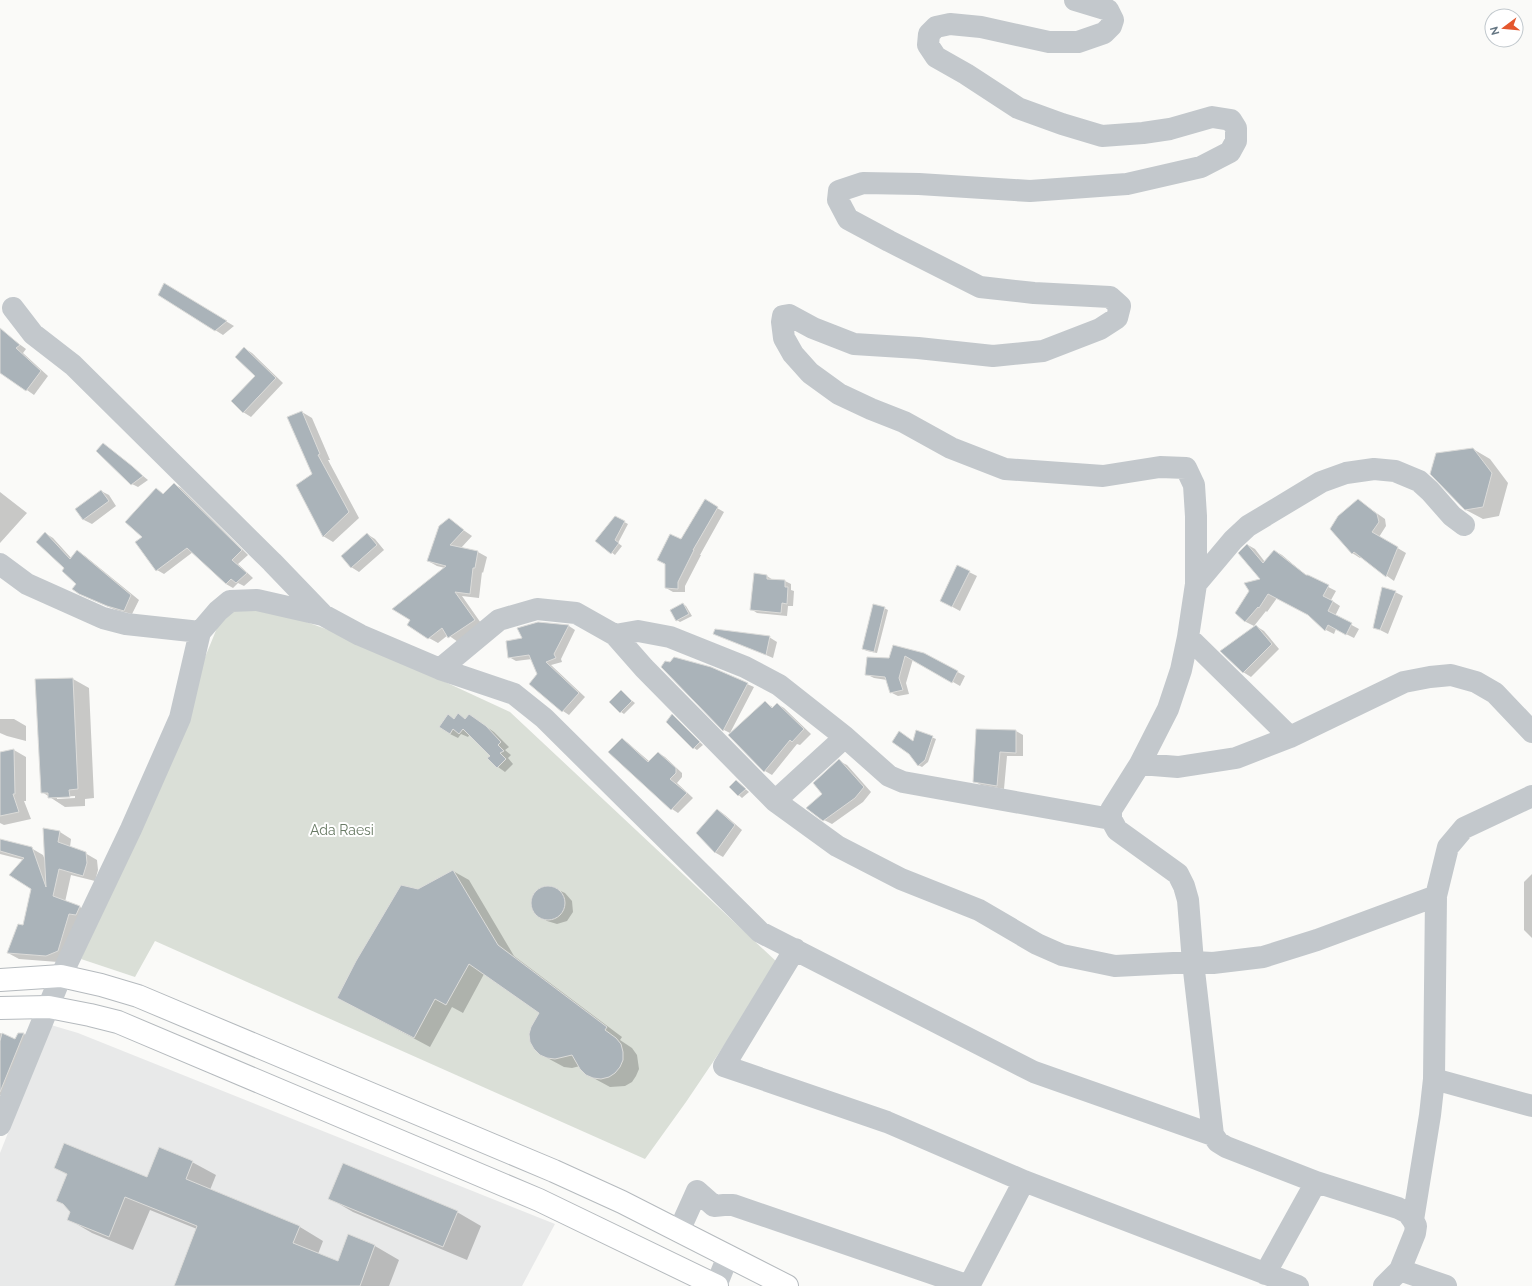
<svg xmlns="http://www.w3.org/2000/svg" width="1532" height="1286" viewBox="0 0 1532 1286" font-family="Raleway,sans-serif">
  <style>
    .built { fill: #e8e9e9 }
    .green { fill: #dadfd7 }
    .shadow { fill: #0003; fill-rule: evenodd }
    .building { fill: #aab3b9; stroke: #dcdcda }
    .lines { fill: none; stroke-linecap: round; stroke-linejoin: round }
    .major-casing { stroke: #b5babe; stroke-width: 24 }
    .minor { stroke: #c3c8cc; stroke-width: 22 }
    .major { stroke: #fff; stroke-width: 22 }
    .labels { text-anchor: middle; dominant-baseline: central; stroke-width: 4; stroke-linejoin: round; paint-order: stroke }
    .park-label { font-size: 14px; fill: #687a64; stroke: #fff }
  </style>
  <rect width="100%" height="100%" fill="#fafaf8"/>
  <!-- built -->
  <path class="built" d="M 51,1025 L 78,1033 L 555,1224 L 522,1286 L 0,1286 L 0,1153 Z"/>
  <!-- green -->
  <path class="green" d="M 254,603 L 348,637 L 510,712 L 779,964 L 686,1102 L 645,1159 L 155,941 L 135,977 L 81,959 L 224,611 Z"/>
  <!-- shadow -->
  <path class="shadow" d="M 164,284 L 234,326 L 223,335 L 215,330 Z
    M 3,332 L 26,349 L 23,353 L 48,376 L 34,395 L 0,371 L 0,336 Z
    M 244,348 L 252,353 L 283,383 L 251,417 L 243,412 L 257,376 Z
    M 302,412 L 312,418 L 330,460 L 328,460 L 359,518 L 333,542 L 323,536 Z
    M 109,448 L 148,480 L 138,487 L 132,484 Z
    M 1473,449 L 1490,459 L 1508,483 L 1499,516 L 1483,519 L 1466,510 Z
    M 174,484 L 181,488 L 248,555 L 238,564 L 253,578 L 244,586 L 238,583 L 233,588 L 226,584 L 193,552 L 164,574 L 157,570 L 144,537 L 156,489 L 164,494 Z
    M 101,491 L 109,495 L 116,506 L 92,524 L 84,520 L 76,509 Z
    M 0,492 L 27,513 L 0,543 Z
    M 1358,500 L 1385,519 L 1386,526 L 1379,537 L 1406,553 L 1394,581 L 1361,557 L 1360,558 L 1352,553 Z
    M 705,501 L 724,512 L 700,555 L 701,555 L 685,586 L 685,592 L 673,592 L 666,588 L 681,540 Z
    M 615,517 L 628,524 L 618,543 L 622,546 L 615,555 L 597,541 Z
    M 449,520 L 472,536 L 461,548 L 478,552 L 487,557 L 483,573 L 482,572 L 479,598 L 462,596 L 483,626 L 458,642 L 448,635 L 438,643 L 429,638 L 445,568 L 437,566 L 428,561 Z
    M 45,533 L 53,538 L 72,559 L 78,551 L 85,556 L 139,600 L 132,614 L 116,610 L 88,598 L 65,568 Z
    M 367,534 L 375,539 L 384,550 L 359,572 L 351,567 Z
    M 1248,545 L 1255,549 L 1265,562 L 1275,551 L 1282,555 L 1307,576 L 1336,591 L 1331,600 L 1340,606 L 1335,616 L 1359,629 L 1354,638 L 1336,629 L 1334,634 L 1326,630 L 1310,615 L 1277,598 L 1267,612 L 1266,611 L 1254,626 L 1246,622 L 1236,613 L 1262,580 Z
    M 969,572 L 977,576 L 960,611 L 949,605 Z
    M 767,576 L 773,580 L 785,581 L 791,584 L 791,590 L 794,591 L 793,606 L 788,606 L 787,616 L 757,613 L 751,609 Z
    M 1395,592 L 1403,596 L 1388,634 L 1374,627 Z
    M 683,604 L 686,606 L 692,616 L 680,622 L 677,620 Z
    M 884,608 L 888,610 L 877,653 L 867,651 L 863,649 Z
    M 538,623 L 569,626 L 575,630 L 561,659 L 562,662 L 551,665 L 585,697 L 569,715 L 563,711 L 538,674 L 532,659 L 516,661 L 509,657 Z
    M 1256,626 L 1264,631 L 1279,649 L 1251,677 L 1243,672 Z
    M 715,633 L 769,637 L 777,642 L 773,658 Z
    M 894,646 L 924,654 L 965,676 L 960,686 L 913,659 L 906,683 L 909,694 L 898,696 L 890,692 L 887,680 L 874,678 L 866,674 L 890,660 Z
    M 662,667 L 710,668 L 754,687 L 730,733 L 724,730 Z
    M 73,679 L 89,688 L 94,798 L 85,799 L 85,806 L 65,807 L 42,792 ZM 75,796 L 75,798 L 57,799 L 57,797 Z
    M 621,692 L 635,703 L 624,714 L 621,712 Z
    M 765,702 L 774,708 L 777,704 L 784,708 L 811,734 L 800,745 L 797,744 L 772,775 L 765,771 L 729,735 Z
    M 458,715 L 466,719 L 469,715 L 477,720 L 494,732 L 509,747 L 505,750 L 511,755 L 508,758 L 513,764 L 505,772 L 498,767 L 491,756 L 470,734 L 468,737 L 461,734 L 458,738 L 450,734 L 455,720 Z
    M 672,715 L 703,745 L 697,750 L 694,748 Z
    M 0,719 L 14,719 L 26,726 L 26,741 L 7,736 L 0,733 Z
    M 917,731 L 936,739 L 928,762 L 922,767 L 918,765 L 913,742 Z
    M 1016,731 L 1023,735 L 1023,756 L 1007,756 L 1004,789 L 981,785 L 974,781 Z
    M 622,739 L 628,743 L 650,762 L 658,753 L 665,757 L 682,773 L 682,777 L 677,783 L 693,798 L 678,813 L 672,809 Z
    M 14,750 L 26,757 L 26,801 L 24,801 L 31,819 L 4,825 L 0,823 L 0,753 Z
    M 839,761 L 847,765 L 871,792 L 863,802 L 832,824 L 824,820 L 824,794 Z
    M 736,781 L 749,792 L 742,798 L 730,787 Z
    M 718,810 L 725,815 L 742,830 L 723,857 L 716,853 L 698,833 Z
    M 60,832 L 71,839 L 70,847 L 85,853 L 97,860 L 98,870 L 95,881 L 71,875 L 65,902 L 80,907 L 91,914 L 58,962 L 19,959 L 8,953 L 24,927 L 32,888 L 24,860 L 0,854 L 0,840 L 31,848 L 43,855 L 45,860 Z
    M 453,871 L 469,880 L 514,956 L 622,1037 L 620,1040 L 632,1048 L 637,1055 L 639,1069 L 636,1076 L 632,1082 L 625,1086 L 610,1087 L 586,1074 L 580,1066 L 572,1068 L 564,1067 L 540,1054 L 540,1013 L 484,974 L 463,1013 L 452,1007 L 430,1047 L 338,998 L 418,890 Z
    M 1532,874 L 1532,938 L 1524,930 L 1524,882 Z
    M 546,886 L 556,889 L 565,893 L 572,901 L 573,912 L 567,921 L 557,924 L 547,921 L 534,912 L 532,901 L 536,891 Z
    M 0,1033 L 15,1040 L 19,1034 L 24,1034 L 35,1040 L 10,1100 L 0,1095 Z
    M 192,1162 L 216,1175 L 210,1190 L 300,1227 L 323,1241 L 318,1254 L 338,1263 L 375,1246 L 399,1260 L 389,1286 L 175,1286 L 197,1229 L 150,1210 L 133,1250 L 92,1233 L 68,1219 L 71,1211 L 68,1175 L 55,1168 L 147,1178 Z
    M 329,1198 L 457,1212 L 481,1226 L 467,1260 L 353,1212 Z"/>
  <!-- building -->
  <path class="building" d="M 164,283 L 227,321 L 215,331 L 158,295 Z
    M 0,328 L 20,345 L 16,348 L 41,371 L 26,391 L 0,373 Z
    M 244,347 L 276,378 L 243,413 L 231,401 L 255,376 L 235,357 Z
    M 302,411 L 320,454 L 318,455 L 349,512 L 323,537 L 296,485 L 312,474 L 287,417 Z
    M 103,443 L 132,466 L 143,476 L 131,485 L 96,451 Z
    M 1473,448 L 1492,473 L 1483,507 L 1465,510 L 1430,474 L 1436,453 Z
    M 174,483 L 242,550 L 232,560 L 247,573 L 236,583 L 231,579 L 226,584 L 187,548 L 156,571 L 135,542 L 142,537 L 125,522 L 156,488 L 163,494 Z
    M 101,490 L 109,501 L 83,520 L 75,509 Z
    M 705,499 L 718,507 L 693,550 L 694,550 L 678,582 L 678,589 L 665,588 L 665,564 L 657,560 L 670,534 L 681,539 Z
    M 1358,499 L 1377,514 L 1379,522 L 1372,532 L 1398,547 L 1386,577 L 1354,552 L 1352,554 L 1330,529 L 1338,516 Z
    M 615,516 L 625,521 L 615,540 L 619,543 L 611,554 L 595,541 Z
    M 449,518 L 464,530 L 450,545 L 478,551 L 475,568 L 473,568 L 470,594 L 455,592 L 475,620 L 448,638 L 442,628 L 428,639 L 407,625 L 410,620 L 392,609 L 446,566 L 427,561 L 439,526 Z
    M 45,532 L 70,559 L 77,550 L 131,595 L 124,611 L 107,606 L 79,594 L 72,589 L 76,584 L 62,571 L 64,568 L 36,542 Z
    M 367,533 L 377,545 L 351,568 L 341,556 Z
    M 1247,544 L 1263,563 L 1274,550 L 1306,575 L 1308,575 L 1329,585 L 1323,596 L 1333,601 L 1328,611 L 1352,623 L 1346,635 L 1328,625 L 1325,631 L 1308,615 L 1268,594 L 1259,608 L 1258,607 L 1245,622 L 1235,613 L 1249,591 L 1244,583 L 1260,579 L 1238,553 Z
    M 957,565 L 970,571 L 952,607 L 940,601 Z
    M 754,573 L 767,575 L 767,579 L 785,580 L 785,587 L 788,587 L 787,604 L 782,603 L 781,613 L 750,610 Z
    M 1382,587 L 1396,591 L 1380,630 L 1373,628 Z
    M 683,603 L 689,614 L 676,621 L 670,610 Z
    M 873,604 L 885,607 L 874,652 L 862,649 Z
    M 538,622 L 569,625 L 554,654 L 556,658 L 546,662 L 579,693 L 562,712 L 529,684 L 537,674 L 529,655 L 508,658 L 506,641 L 522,638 L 517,628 Z
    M 1256,625 L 1272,644 L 1243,673 L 1220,651 Z
    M 715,629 L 770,636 L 766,655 L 713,634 Z
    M 893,645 L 924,653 L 958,671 L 952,683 L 905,656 L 899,678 L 903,690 L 890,693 L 885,677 L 865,675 L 867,657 L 889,658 Z
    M 674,657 L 711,667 L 748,683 L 723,731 L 661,667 L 665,661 L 670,662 Z
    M 73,678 L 78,789 L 69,790 L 70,797 L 48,798 L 48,793 L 41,793 L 35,679 Z
    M 621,690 L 632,701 L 620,713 L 609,702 Z
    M 765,701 L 772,708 L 777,703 L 804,729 L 792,742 L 790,740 L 764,772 L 728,735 Z
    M 458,713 L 465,719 L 469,714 L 486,726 L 501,742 L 498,745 L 504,751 L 500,753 L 506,759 L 497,768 L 487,758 L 490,756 L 463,729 L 459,734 L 453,729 L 450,734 L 439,727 L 448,714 L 454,719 Z
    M 672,714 L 700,742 L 693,749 L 666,722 Z
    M 976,729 L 1016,730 L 1016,753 L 1000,752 L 997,786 L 973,782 Z
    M 916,730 L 933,736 L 925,760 L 918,766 L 909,754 L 892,742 L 899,731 L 913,741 Z
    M 622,738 L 648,762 L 658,752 L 676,768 L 676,773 L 670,779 L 687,793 L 671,810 L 608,752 Z
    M 14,749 L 15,794 L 13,794 L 19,812 L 0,816 L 0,752 Z
    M 839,759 L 864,787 L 855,798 L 823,821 L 806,808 L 822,794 L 813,783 Z
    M 736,780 L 746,789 L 738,796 L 729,787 Z
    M 717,809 L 735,825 L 715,853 L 696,833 Z
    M 43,828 L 60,831 L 58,842 L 86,852 L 87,863 L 83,876 L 59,869 L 53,896 L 80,906 L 76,915 L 69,914 L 58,951 L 46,956 L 7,953 L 18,924 L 23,925 L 31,889 L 9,875 L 24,858 L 0,851 L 0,839 L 32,847 L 46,887 Z
    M 453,870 L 498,945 L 607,1027 L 605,1030 L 616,1038 L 621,1044 L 623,1052 L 623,1060 L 620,1067 L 615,1073 L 609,1077 L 601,1079 L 593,1078 L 586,1075 L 580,1069 L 572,1055 L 555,1059 L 547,1058 L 540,1055 L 534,1049 L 530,1042 L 529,1034 L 531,1027 L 539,1013 L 469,964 L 446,1005 L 435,999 L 414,1038 L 337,998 L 356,961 L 401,885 L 418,889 Z
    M531 903a17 17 0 1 1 34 0a17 17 0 1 1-34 0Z
    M 2,1033 L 15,1039 L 18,1033 L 24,1033 L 0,1092 L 0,1041 Z
    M 64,1143 L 147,1177 L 159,1147 L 193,1161 L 186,1179 L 300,1226 L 293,1243 L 338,1261 L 348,1234 L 375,1245 L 360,1286 L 174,1286 L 197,1226 L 125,1197 L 109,1237 L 67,1220 L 70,1212 L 63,1204 L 56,1201 L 67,1174 L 54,1168 Z
    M 343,1163 L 458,1211 L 443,1247 L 328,1199 Z"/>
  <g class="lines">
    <defs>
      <path id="major" d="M 0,980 L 61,976 L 101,985 L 138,996 L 554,1171 L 622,1202 L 787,1286
        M 0,1008 L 49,1007 L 90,1015 L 118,1022 L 539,1200 L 717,1286"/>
    </defs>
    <!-- major casing -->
    <use href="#major" class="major-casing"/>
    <!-- minor -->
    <path class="minor" d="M 1075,0 L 1108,10 L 1113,20 L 1111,26 L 1104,33 L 1078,42 L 1049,42 L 981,27 L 950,24 L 936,27 L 929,34 L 928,45 L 936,57 L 966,74 L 1018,108 L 1062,124 L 1102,136 L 1143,133 L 1170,129 L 1212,117 L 1231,120 L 1236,128 L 1236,141 L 1230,152 L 1201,167 L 1127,184 L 1030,191 L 919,184 L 863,183 L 839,191 L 838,200 L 848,219 L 889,241 L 980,287 L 1034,293 L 1110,297 L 1120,306 L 1117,318 L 1100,329 L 1043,351 L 993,356 L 918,348 L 854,344 L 813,328 L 789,315 L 783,316 L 782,322 L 784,338 L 793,354 L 810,373 L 839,394 L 871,409 L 904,422 L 951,448 L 1005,469 L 1103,476 L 1160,467 L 1186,468 L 1194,485 L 1196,516 L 1196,584 L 1188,637 L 1181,670 L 1168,709 L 1140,764 L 1111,810 L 1111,819 L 1117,830 L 1178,874 L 1184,886 L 1188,900 L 1193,962 L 1213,1135 L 1218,1142 L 1226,1147 L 1316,1182 L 1398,1208 L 1408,1213 L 1413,1220 L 1416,1226 L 1415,1233 L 1400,1270 L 1384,1286
      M 13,308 L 33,334 L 73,365 L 272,562 L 323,615 L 360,635 L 440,669 L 514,694 L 544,718 L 760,932 L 1034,1072 L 1213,1135
      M 0,564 L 27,584 L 103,618 L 126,624 L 200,632
      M 1196,584 L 1233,540 L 1248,526 L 1321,482 L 1346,473 L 1374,469 L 1395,471 L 1419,481 L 1430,491 L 1452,516 L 1464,525
      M 615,635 L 638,631 L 670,637 L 745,667 L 779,685 L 845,737 L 889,776 L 903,782 L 1111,819
      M 1188,637 L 1290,737
      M 440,669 L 499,620 L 537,609 L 576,613 L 615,635 L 644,668 L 775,801 L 837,846 L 901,879 L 979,910 L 1037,944 L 1062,955 L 1115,966 L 1193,962 L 1213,963 L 1263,957 L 1317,940 L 1436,896
      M 1140,764 L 1178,767 L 1236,758 L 1290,737 L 1404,682 L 1430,677 L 1451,675 L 1476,682 L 1495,693 L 1532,732
      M 775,801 L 845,737
      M 795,949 L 724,1066 L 887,1122 L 1024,1181 L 1298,1286
      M 1434,1079 L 1532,1106
      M 0,1125 L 61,976 L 131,829 L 180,718 L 200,632 L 218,611 L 230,601 L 257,600 L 323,615
      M 1413,1220 L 1430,1115 L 1434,1079 L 1436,896 L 1448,847 L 1464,828 L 1532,796
      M 679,1231 L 697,1191 L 714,1206 L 724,1205 L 733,1205 L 969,1286
      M 1400,1270 L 1446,1286
      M 1265,1274 L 1316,1182
      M 716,1286 L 728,1256
      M 969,1286 L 1024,1181"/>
    <!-- major -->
    <use href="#major" class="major"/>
  </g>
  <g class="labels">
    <!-- park labels -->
    <g class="park-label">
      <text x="342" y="830">Ada Raesi</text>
    </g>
  </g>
  <!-- north arrow -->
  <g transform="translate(1504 28) rotate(254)"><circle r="19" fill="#ffffff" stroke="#c1c8cd"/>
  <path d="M0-3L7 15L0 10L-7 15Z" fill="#e4572e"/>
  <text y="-6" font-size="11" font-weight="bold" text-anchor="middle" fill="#657683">N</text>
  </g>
</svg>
